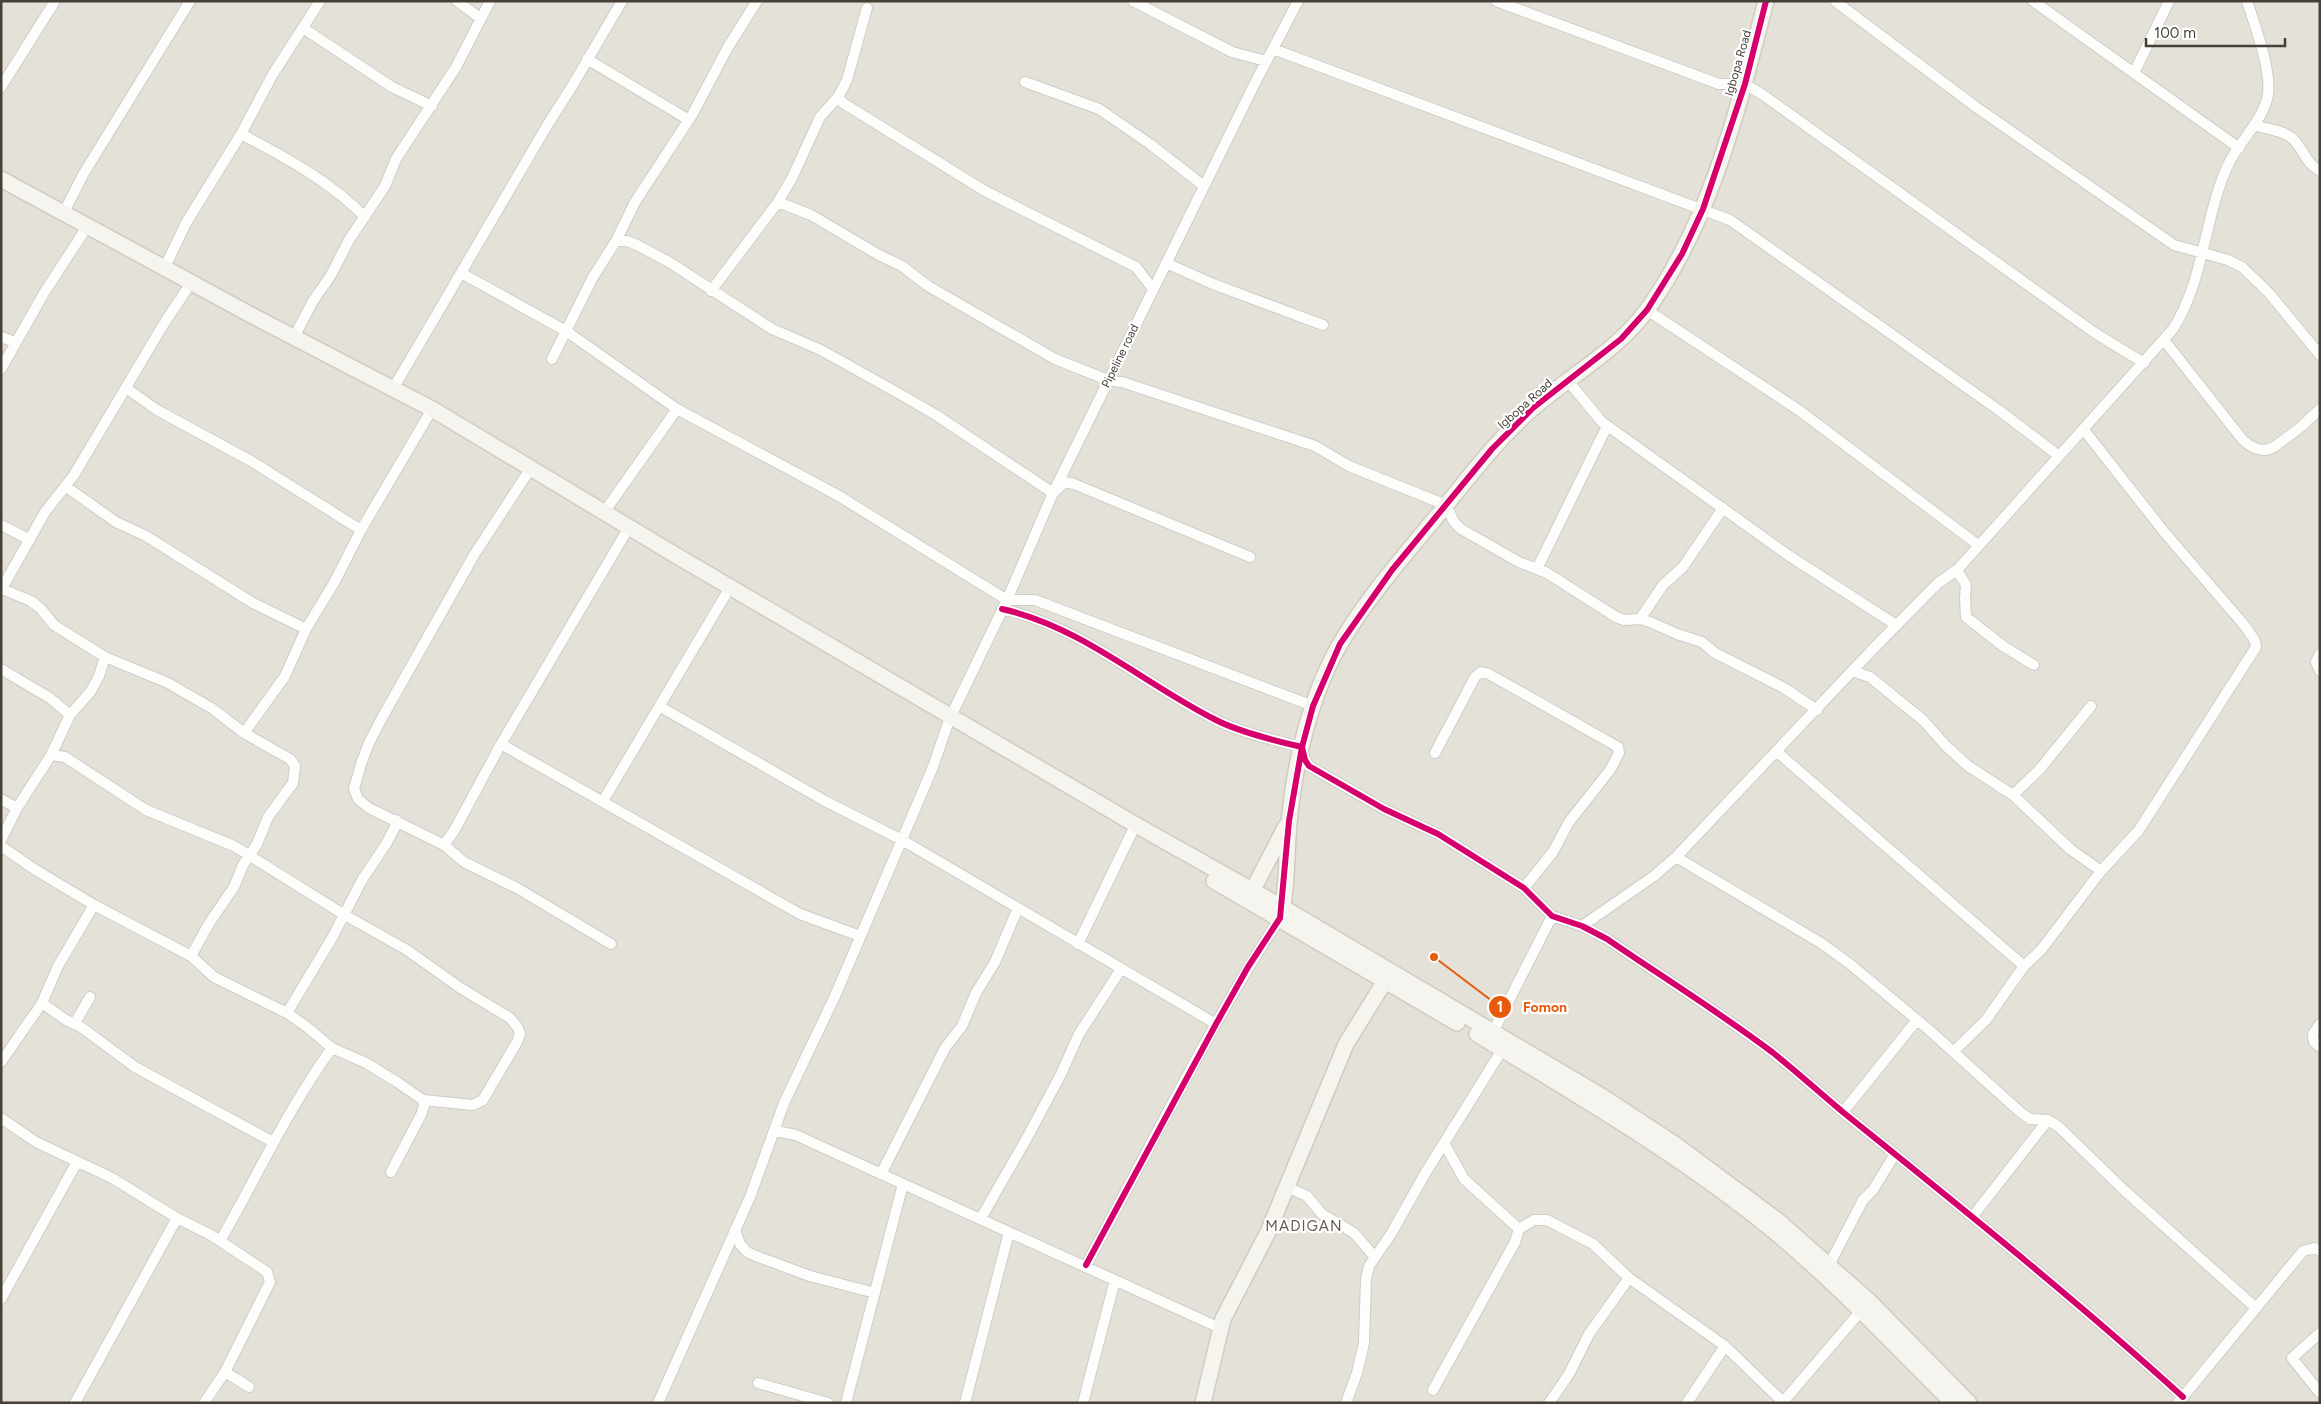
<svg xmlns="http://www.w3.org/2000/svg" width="2321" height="1404" viewBox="0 0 2321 1404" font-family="Figtree,sans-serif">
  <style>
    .residential { fill: #e4e1d8 }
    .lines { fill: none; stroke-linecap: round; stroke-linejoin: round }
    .street-casing { stroke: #cecdc8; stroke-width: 12 }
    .secondary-casing { stroke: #cfccc2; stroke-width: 18 }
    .street { stroke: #fdfdfc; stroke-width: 10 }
    .secondary { stroke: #f6f4ef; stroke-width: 15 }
    .cycleway-casing { stroke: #fff; stroke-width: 9 }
    .cycleway { stroke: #d6006c; stroke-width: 6 }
    .labels { text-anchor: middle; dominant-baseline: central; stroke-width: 4.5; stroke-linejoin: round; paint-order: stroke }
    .street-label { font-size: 12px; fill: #464037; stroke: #fff }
    .quarter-label { font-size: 15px; letter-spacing: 1px; fill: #695e4e; stroke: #fff }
    .leader { fill: none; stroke: #e8590c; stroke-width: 2 }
    .callout-dot { fill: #e8590c; stroke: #fff; stroke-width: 2 }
    .mark-label { font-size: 15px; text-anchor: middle; font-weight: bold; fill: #fff }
    .callout-label { font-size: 14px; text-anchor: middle; font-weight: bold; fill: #e8590c; stroke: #fff; stroke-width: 4.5; stroke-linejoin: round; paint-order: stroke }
  </style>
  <rect width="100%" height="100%" fill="#f0efeb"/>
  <!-- residential -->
  <path class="residential" d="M 1,1 L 2320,1 L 2320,1403 L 1,1403 Z"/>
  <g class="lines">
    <defs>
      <path id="street" d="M 457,1 L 480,18
        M 1133,1 L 1232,52 L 1266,61
        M 1496,1 L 1719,84 L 1745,84 L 1766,97 L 2095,333 L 2144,363
        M 1835,1 L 1976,107 L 2174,245 L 2228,260 L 2242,267 L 2269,293 L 2320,355
        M 2033,1 L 2239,148
        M 303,28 L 392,87 L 432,106
        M 1273,49 L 1730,220 L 2000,411 L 2059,456
        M 587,59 L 689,120
        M 2134,73 L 2169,1
        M 1025,82 L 1099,109 L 1150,144 L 1204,186
        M 1,87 L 55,1
        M 838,97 L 843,103 L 985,191 L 1136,267 L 1153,289
        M 2254,125 C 2265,129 2283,130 2292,138 C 2303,148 2306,164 2320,171
        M 241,134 C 285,157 331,182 365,217
        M 778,202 L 811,215 L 879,255 L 902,266 L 928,286 L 1055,359 L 1108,380 L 1122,382 L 1315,446 L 1349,466 L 1446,505 L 1454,522 L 1461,529 L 1519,562 L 1547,573 L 1616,617 L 1624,620 L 1640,619 L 1650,622 L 1677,634 L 1702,642 L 1715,653 L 1784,688 L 1817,710
        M 64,212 L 84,173 L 190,1
        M 616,241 L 627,241 L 637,245 L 669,262 L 772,329 L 821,350 L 898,393 L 936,415 L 1053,493 L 1065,482 L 1074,484 L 1250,557
        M 1166,263 L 1213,284 L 1323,325
        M 165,267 L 186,223 L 241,134 L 273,74 L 320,1
        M 461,273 L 566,331 L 677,409 L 839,496 L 1007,600 L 1035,600 L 1313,706
        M 711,291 L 778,202 L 792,178 L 820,117 L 838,97 L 847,80 L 867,8
        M 1647,310 L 1800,411 L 1978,545
        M 1,337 L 15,342
        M 294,337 L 313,301 L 331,275 L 349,240 L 385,186 L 396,159 L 456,67 L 490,1
        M 2164,340 L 2242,439 C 2250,447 2263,454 2274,447 L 2302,426 L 2320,409
        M 552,359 L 593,277 L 616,241 L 635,202 L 692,115 L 728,47 L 757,1
        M 1,369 L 44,293 L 83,233
        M 1568,381 L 1602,422 L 1788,555 L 1896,625
        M 126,388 L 157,410 L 251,461 L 361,530
        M 393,389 L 548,124 L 571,88 L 622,1
        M 65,486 L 116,522 L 146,536 L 253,603 L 306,629
        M 605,511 L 677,409
        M 1,525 L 30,540
        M 1537,569 L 1607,426
        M 1957,570 L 1966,585 L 1965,598 L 1966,617 L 2003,646 L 2034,665
        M 2,589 L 31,601 L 41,609 L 54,625 L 105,657 L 168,683 L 213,709 L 244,733 L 290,759 L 295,766 L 293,783 L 268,817 L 257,844 L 243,865 L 234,887 L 210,922 L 191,956
        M 1,590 L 45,512 L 74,475 L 163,325 L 187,289
        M 1002,609 C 1082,627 1143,683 1214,719 C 1238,732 1276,741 1302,747 L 1305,760 L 1309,766 L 1384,809 L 1438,834 L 1524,888 L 1552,916 L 1582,926 L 1607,939 C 1661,976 1719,1012 1772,1052 C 1797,1072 1820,1093 1844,1113 C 1959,1206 2074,1298 2183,1397
        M 1640,619 L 1663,585 L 1683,567 L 1723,508
        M 2320,654 L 2316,662 L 2320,671
        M 1,669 L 50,698 L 70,715
        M 1852,671 L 1870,677 L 1924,721 L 1945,745 L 1968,766 L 2013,795 L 2070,849 L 2101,871
        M 659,706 L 825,801 L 902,840 L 1216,1024
        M 951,716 L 1007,600 L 1053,493 L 1255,83 L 1298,1
        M 244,733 L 285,676 L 306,629 L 334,583 L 361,530 L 428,416
        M 501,744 L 800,914 L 860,936
        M 1776,751 L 2024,966
        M 1435,753 L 1475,677 L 1481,672 L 1489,674 L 1618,747 L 1619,753 L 1610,770 L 1569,822 L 1553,852 L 1524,888
        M 51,755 L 65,757 L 146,810 L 234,846 L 343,914 L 407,950 L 459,987 L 510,1018 L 518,1028 L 520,1034 L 517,1042 L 483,1100 L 473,1105 L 423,1100
        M 2013,795 L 2040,769 L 2091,706
        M 1,799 L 17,808
        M 603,801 L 726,594
        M 1,840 L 17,808 L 51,755 L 70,715 L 91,691 L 99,676 L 105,657
        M 444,845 L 369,808 L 358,799 L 354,789 L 361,764 L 369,743 L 383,716 L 474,555 L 527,474
        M 1,846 L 34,869 L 94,905 L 191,956 L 214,977 L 287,1013 L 307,1027 L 332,1048 L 366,1063 L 397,1082 L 423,1100 L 424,1106 L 421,1115 L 391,1172
        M 1676,857 L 1821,943 L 1850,964 L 1928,1029 L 2019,1111 L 2030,1119 L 2048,1120 L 2059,1127 L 2125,1191 L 2256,1308
        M 1582,926 L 1654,876 L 1676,857 L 1872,650 L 1938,583 L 1957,570 L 2173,329 C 2205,279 2204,215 2229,163 C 2240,140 2264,120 2268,94 C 2271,68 2255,26 2247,1
        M 611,944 L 517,888 L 464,862 L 444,845 L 454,831 L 501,744 L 625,534
        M 1078,944 L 1132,832
        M 42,1003 L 66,1020 L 81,1027 L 135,1067 L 273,1142
        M 287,1013 L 332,938 L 362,880 L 386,844 L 395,827 L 396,820
        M 75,1023 L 90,997
        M 2320,1024 L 2313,1034 L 2314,1042 L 2320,1047
        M 1493,1032 L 1552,916
        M 1954,1051 L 1986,1020 L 2024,966 L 2041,950 L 2101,871 L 2139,830 L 2256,647 L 2255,641 L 2245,626 L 2165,533 L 2084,430
        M 1,1062 L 42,1003 L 58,966 L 94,905
        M 1843,1112 L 1917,1020
        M 1,1118 L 36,1142 L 112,1178 L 177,1218 L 211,1235 L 267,1272 L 270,1282 L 225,1372 L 204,1403
        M 775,1131 L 796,1135 L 811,1142 L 1220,1328
        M 881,1174 L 945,1048 L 962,1026 L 976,993 L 995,962 L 1018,908
        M 1287,1187 L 1307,1196 L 1322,1214 L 1354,1233 L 1374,1256
        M 1973,1216 L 2048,1120
        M 981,1218 L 1028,1136 L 1061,1074 L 1079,1034 L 1121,969
        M 735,1229 L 740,1244 L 747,1252 L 756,1256 L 810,1276 L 875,1293
        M 1519,1229 L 1534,1220 L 1547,1220 L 1593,1244 L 1629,1278 L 1725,1346 L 1784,1403
        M 220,1241 C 257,1177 288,1108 332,1048
        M 1086,1265 C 1150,1149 1207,1029 1280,918
        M 1829,1265 L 1863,1200 L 1873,1190 L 1895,1154
        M 1,1299 L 77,1162
        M 2320,1333 L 2292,1358 L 2320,1393
        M 225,1372 L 249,1387
        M 758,1383 L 828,1403
        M 1433,1390 L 1515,1242 L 1519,1229 L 1464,1179 L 1444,1143
        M 1783,1402 L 1860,1312
        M 75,1403 L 177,1218
        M 658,1403 L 750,1197 L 784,1103 L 835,996 L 933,767 L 948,723
        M 846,1403 L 903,1184
        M 965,1403 L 1009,1232
        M 1083,1403 L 1115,1280
        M 1346,1403 L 1357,1373 L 1364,1343 L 1366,1279 L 1369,1266 L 1391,1234 L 1426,1172 L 1502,1050
        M 1549,1403 L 1569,1374 L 1589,1334 L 1629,1278
        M 1687,1403 L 1725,1346
        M 2178,1403 L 2303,1251 L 2314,1248 L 2320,1251"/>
      <path id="secondary" d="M 1,179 L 251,315 L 432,409 L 677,556 L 1136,825 L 1282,907 L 1603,1097 L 1676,1145 L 1777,1220 L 1869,1301 L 1969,1403
        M 1214,881 L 1457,1023
        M 1248,899 L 1286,826
        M 1281,915 C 1288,885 1286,853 1289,824 C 1294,765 1310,696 1340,644 C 1367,598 1403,557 1437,516 C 1468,479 1497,439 1533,408 C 1571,375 1617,351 1647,310 C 1712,219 1738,108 1766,1
        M 1477,1034 C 1577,1095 1679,1154 1770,1228 C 1835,1281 1893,1344 1953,1403
        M 1203,1403 L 1223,1319 L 1268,1232 L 1346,1044 L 1385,981"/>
    </defs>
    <!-- street casing -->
    <use href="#street" class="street-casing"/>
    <!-- secondary casing -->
    <use href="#secondary" class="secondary-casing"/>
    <!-- street -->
    <use href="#street" class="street"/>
    <!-- secondary -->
    <use href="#secondary" class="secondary"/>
    <defs>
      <path id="cycleway" d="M 1002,609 C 1082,627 1143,683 1214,719 C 1238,732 1276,741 1302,747 L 1305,760 L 1309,766 L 1384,809 L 1438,834 L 1524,888 L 1552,916 L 1582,926 L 1607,939 C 1661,976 1719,1012 1772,1052 C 1797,1072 1820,1093 1844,1113 C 1959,1206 2074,1298 2183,1397
        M 1086,1265 L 1216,1024 L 1248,967 L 1280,918 L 1289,821 L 1302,747 L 1313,706 L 1340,644 L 1392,570 L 1492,449 L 1533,408 L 1621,339 L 1647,310 L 1682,254 L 1703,209 L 1745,84 L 1766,1"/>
    </defs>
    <!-- cycleway casing -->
    <use href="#cycleway" class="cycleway-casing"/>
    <!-- cycleway -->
    <use href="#cycleway" class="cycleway"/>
  </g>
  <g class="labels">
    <!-- street labels -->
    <g class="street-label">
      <text transform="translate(1738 63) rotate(-74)">Igbopa Road</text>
      <text transform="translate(1120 356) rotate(-64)">Pipeline road</text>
      <text transform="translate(1525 404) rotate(-42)">Igbopa Road</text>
    </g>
    <!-- quarter labels -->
    <g class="quarter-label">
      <text x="1304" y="1226">MADIGAN</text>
    </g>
  </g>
  <!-- callouts -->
  <path class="leader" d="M1434 957L1500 1007"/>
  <g class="callout-dot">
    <circle cx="1434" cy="957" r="5"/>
    <circle cx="1500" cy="1007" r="12"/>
  </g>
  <g class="mark-label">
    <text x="1500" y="1012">1</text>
  </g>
  <g class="callout-label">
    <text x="1545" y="1012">Fomon</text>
  </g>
  <!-- border -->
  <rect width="2321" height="1404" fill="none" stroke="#464037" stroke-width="5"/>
  <!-- scale -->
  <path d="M2146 38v8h139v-8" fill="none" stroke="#464037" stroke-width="2.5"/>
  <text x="2154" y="38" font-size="15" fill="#464037" stroke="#ffffff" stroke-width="4" paint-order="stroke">100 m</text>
</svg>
